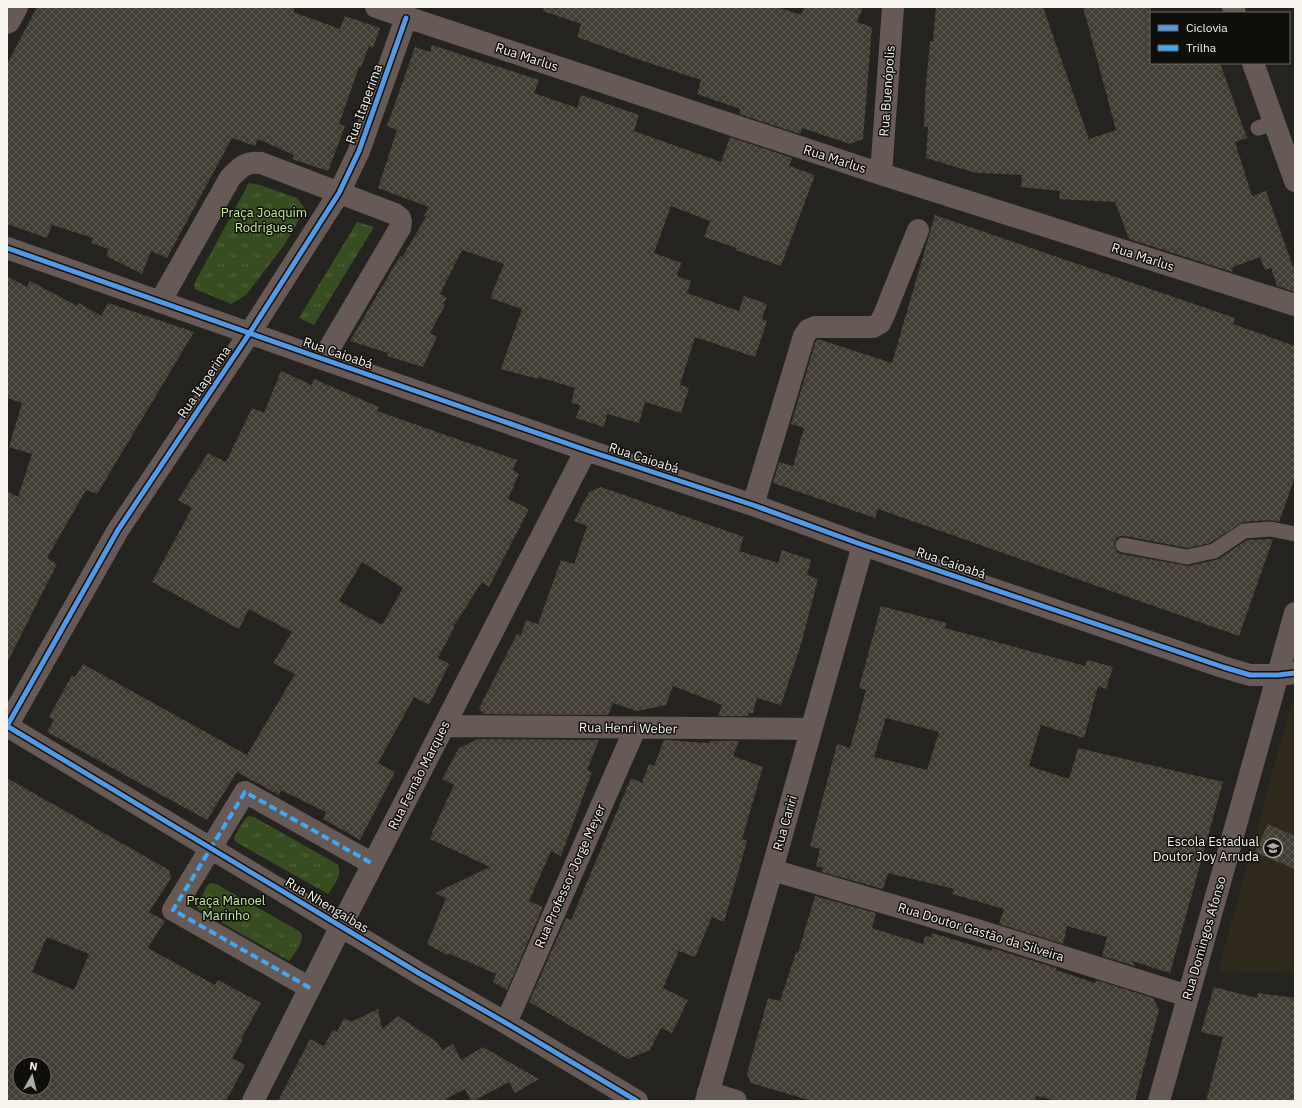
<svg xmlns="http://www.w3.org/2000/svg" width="1302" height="1108" viewBox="0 0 1302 1108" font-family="'IBM Plex Sans',sans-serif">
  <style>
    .built { fill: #2f291c }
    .park { fill: url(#park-tufts) }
    .building { fill: url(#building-cross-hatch); fill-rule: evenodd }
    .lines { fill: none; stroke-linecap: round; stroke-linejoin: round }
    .service { stroke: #665956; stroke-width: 15 }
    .minor { stroke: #665956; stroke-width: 22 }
    .tertiary { stroke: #665956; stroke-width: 22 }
    .quiet { stroke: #3fa9f5; stroke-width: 4; stroke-dasharray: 8 4; stroke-linecap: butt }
    .cycleway-casing { stroke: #100e0a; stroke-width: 8 }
    .cycleway { stroke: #5399e6; stroke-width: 5 }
    .labels { text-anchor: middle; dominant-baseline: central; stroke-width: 3; stroke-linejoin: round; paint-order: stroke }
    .street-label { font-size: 13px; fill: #f7f4ee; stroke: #100e0a }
    .park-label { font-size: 13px; fill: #c2ef9c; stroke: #100e0a }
    .poi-label { font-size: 13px; fill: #f7f4ee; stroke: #100e0a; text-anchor: end }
  </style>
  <defs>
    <pattern id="park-tufts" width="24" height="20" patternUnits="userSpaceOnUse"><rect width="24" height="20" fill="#384e21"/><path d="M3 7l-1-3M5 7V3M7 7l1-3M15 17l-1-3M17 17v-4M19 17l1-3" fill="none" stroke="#566842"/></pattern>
    <pattern id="building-cross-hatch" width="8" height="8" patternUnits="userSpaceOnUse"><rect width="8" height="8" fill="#433e33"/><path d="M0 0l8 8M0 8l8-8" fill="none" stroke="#5f5a51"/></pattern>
  </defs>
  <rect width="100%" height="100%" fill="#25231f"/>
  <!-- built -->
  <path class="built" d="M 1295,696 L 1295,973 L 1218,971 L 1291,704 Z"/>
  <!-- park -->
  <path class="park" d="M 249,183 L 260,185 L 297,198 L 305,209 L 285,244 L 246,295 L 231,304 L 195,289 L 194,284 Z
    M 357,222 L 374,227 L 314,325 L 299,318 Z
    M 248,816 L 254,817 L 337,864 C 344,873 334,886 328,894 L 236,842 L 234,839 C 237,831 242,822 248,816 Z
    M 210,883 L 216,884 L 299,931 C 301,933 302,934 302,937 C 303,942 293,957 289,961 L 198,909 L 196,906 L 207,886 Z"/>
  <!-- building -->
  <path class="building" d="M 37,7 L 295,7 L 293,12 L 340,29 L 345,16 L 380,28 L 373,48 L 369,46 L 361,67 L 359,67 L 339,124 L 345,126 L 328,171 L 292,159 L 294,155 L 258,139 L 255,146 L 232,138 L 167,258 L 151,251 L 142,274 L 106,256 L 109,249 L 91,243 L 93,238 L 52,225 L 47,238 L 7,224 L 7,64 Z
    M 544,7 L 778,7 L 801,15 L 804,7 L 863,7 L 857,22 L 872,27 L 863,139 L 850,144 L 802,128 L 800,134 L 739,114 L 740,109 L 697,94 L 701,80 L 643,61 L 577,37 L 581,24 L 543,11 Z
    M 936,7 L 1043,7 L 1089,139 L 1116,130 L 1083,7 L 1151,7 L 1151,63 L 1220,63 L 1247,138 L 1235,142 L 1252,196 L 1266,191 L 1295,272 L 1295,292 L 1277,286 L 1271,268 L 1265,270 L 1260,257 L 1233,267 L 1232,272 L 1129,239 L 1115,202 L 1059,199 L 1060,191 L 1021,187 L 1022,175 L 976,173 L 926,158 L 928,127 L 924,127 L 925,96 L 930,41 L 933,41 Z
    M 432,45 L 539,80 L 534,93 L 577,108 L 581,95 L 639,115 L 634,131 L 721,162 L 730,137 L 792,158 L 789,166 L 815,175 L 781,266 L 736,250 L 737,248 L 704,237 L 710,221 L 671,206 L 654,253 L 681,263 L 677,276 L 691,281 L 687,293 L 739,311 L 744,296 L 767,304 L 762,319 L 767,321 L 755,357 L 695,337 L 680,385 L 689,388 L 681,413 L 645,402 L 639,423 L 607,414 L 604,427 L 576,418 L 580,405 L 571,403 L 575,388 L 539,377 L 538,379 L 501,369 L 522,309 L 490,298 L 504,264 L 462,250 L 440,294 L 447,298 L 443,304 L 445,305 L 430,333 L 437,337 L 423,367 L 387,356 L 388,353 L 350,341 L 400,256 L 402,257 L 426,217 L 424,216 L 429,207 L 378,188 L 397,130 L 387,126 L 415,47 L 430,52 Z
    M 935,215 L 1235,318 L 1233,324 L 1295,346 L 1295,477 L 1279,522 L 1270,520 L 1243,522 L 1210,543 L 1187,548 L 1125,536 L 1120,536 L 1116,539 L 1114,544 L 1115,548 L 1117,552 L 1121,554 L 1189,566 L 1219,559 L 1247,540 L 1273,539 L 1239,636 L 878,509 L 875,518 L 773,483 L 779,462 L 793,466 L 804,428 L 791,424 L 816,340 L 821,340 L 892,363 Z
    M 7,276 L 27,287 L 30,281 L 77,306 L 79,303 L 101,316 L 108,303 L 194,332 L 97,494 L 86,490 L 47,558 L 57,564 L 7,663 L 7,491 L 18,497 L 32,454 L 9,447 L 22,403 L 7,398 Z
    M 281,371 L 312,385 L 314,379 L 379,407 L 377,411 L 517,460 L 513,470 L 519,474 L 508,499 L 529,509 L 489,587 L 482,582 L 453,627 L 454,628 L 438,658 L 449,664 L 429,705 L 414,697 L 378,763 L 395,772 L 360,840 L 323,819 L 326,812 L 281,790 L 279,795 L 237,772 L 207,820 L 47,732 L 54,720 L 49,717 L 72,675 L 75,677 L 83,664 L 247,755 L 295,674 L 273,663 L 292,632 L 249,609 L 239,629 L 152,582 L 192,508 L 178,500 L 208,453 L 226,462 L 252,408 L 264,413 ZM 362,562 L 403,588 L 382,625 L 339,601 Z
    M 601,487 L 744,537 L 739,551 L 778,563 L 782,550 L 811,560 L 807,575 L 818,579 L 802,641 L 781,705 L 757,698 L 753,713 L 749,713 L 748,716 L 718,716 L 722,705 L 673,686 L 666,705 L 637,711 L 613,703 L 608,715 L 483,714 L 479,708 L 517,634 L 521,635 L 526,620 L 538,624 L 561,560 L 574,564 L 587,526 L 574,521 L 589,492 Z
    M 881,606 L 946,623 L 945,628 L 1085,666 L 1087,660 L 1113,667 L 1106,689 L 1098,686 L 1084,738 L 1041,725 L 1029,766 L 1069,779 L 1078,748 L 1223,782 L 1170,973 L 1132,961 L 1135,966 L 1102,956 L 1107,937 L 1067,926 L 1063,944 L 999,924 L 1004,909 L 952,894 L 954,889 L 888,873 L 883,889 L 822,872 L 823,868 L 816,866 L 820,849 L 810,846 L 837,744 L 850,748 L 866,690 L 859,688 ZM 886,718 L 939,732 L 927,770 L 874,757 Z
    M 478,739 L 599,740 L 587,770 L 592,772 L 561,856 L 551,851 L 529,901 L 543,907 L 507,990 L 493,982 L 496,974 L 448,953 L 447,955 L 427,944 L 446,898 L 435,893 L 490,867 L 430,839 L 433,833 L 432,832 L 454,785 L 442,779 L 459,748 Z
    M 664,740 L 709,743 L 710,741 L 739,741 L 733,756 L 763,767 L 742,839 L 747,841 L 724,922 L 712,917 L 695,957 L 679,951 L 663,988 L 688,1000 L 672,1033 L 661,1028 L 650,1050 L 628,1059 L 529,1002 L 566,918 L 571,920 L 631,778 L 642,783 L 649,764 L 654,766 Z
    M 7,778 L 169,870 L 171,878 L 149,912 L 165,921 L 148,948 L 215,985 L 218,980 L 261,1003 L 241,1039 L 243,1040 L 232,1058 L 245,1065 L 226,1101 L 7,1101 ZM 47,937 L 89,954 L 74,990 L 32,972 ZM 20,1064 L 44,1064 L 44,1088 L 20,1088 Z
    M 1268,824 L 1295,836 L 1295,869 L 1255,852 Z
    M 815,896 L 876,913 L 872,928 L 923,944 L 925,936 L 931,937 L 932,933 L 992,951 L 992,948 L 1056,968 L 1056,970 L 1095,983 L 1096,980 L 1153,998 L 1159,1010 L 1135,1101 L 1059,1101 L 1036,1096 L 1035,1101 L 812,1101 L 751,1083 L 747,1074 L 768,998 L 780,1001 L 796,952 L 798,953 Z
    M 1214,987 L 1257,998 L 1258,993 L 1295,998 L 1295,1101 L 1206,1101 L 1223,1037 L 1201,1032 Z
    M 378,1009 L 382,1029 L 398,1016 L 438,1043 L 442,1050 L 453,1044 L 461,1060 L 483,1047 L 539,1079 L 515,1093 L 509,1082 L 473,1101 L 471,1101 L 465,1089 L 442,1101 L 278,1101 L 310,1039 L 324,1046 L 333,1030 L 337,1032 L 344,1018 L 351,1022 Z"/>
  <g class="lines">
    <!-- service -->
    <path class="service" d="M 1258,128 L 1274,123
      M 1123,545 L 1187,557 L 1214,551 L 1244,531 L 1271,529 L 1295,534"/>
    <!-- minor -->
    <path class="minor" d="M 376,7 L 881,174 L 1295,305
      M 406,18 L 359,151 L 339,193 L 249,334 L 118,530 L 7,726 L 422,975 L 506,1023 L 637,1101
      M 7,23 L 9,22 L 17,7
      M 881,174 L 893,7
      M 7,248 L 323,359 L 586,450 L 753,505 L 863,545 L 1223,667 L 1250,675 L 1278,675 L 1295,673
      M 160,302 L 230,178 C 240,168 245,161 261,163 L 395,214 L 400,218 L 401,222 L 400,228 L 323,359
      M 753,505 L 804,336 L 808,330 L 815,327 L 873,327 L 880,323 L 884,315 L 918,230
      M 444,726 L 811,729
      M 772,870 L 974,929 L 1188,996
      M 310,988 L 173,910 L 245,792 L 373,864
      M 506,1023 L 635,729
      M 708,1092 L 736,1101
      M 253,1101 L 341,926 L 586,450
      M 706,1101 L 772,870 L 863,545"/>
    <!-- tertiary -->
    <path class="tertiary" d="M 1233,7 L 1235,13
      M 1253,63 L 1295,181
      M 1159,1101 L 1295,613"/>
    <!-- quiet -->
    <path class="quiet" d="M 310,988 L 173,910 L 245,792 L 373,864"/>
    <defs>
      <path id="cycleway" d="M 406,18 L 359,151 L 339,193 L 249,334 L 118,530 L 7,726 L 422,975 L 506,1023 L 637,1101
        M 7,248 L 323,359 L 586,450 L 753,505 L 863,545 L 1223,667 L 1250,675 L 1278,675 L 1295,673"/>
    </defs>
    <!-- cycleway casing -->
    <use href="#cycleway" class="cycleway-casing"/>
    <!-- cycleway -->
    <use href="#cycleway" class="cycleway"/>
  </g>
  <!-- icons -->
  <defs>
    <symbol id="school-ring" viewBox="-11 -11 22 22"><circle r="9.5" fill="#100e0a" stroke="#aeaba6" stroke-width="1.5"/><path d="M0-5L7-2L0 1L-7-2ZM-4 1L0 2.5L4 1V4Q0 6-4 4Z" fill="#aeaba6"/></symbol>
  </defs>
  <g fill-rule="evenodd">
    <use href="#school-ring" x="1262" y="837" width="22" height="22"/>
  </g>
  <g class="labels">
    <!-- street labels -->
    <g class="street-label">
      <text transform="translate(527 57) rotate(18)">Rua Marlus</text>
      <text transform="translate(887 91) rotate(-86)">Rua Buenópolis</text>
      <text transform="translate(364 104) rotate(-70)">Rua Itaperima</text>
      <text transform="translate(835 159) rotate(18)">Rua Marlus</text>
      <text transform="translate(1143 257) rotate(18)">Rua Marlus</text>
      <text transform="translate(338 353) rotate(19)">Rua Caioabá</text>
      <text transform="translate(204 382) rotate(-56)">Rua Itaperima</text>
      <text transform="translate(644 458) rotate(18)">Rua Caioabá</text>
      <text transform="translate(951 563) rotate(19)">Rua Caioabá</text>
      <text transform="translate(628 728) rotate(1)">Rua Henri Weber</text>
      <text transform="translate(419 775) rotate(-63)">Rua Fernão Marques</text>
      <text transform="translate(785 823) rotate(-74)">Rua Cariri</text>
      <text transform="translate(570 876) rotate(-66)">Rua Professor Jorge Meyer</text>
      <text transform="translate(327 905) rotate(31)">Rua Nhengaíbas</text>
      <text transform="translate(981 932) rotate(17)">Rua Doutor Gastão da Silveira</text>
      <text transform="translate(1204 938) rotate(-74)">Rua Domingos Afonso</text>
    </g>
    <!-- park labels -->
    <g class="park-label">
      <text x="264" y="212">Praça Joaquim<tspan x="264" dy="15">Rodrigues</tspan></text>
      <text x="226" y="900">Praça Manoel<tspan x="226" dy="15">Marinho</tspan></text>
    </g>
    <!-- poi labels -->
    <g class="poi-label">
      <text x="1259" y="841">Escola Estadual<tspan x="1259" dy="15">Doutor Joy Arruda</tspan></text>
    </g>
  </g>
  <!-- border -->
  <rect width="1302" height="1108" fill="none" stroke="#f7f4ee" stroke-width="16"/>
  <!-- legend -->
  <rect x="1150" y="12" width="140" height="52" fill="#100e0a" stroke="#6c6a65"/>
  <rect x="1158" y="25" width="20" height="6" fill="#5399e6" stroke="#6c6a65"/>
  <text x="1186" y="32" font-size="12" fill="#f7f4ee">Ciclovia</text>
  <rect x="1158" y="45" width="20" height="6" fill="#3fa9f5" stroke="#6c6a65"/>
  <text x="1186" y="52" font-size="12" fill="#f7f4ee">Trilha</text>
  <!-- north arrow -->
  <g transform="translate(32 1076) rotate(8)"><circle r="19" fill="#100e0a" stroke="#6c6a65"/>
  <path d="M0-3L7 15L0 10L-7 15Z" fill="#aeaba6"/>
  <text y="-6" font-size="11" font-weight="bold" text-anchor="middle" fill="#f7f4ee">N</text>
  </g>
</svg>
